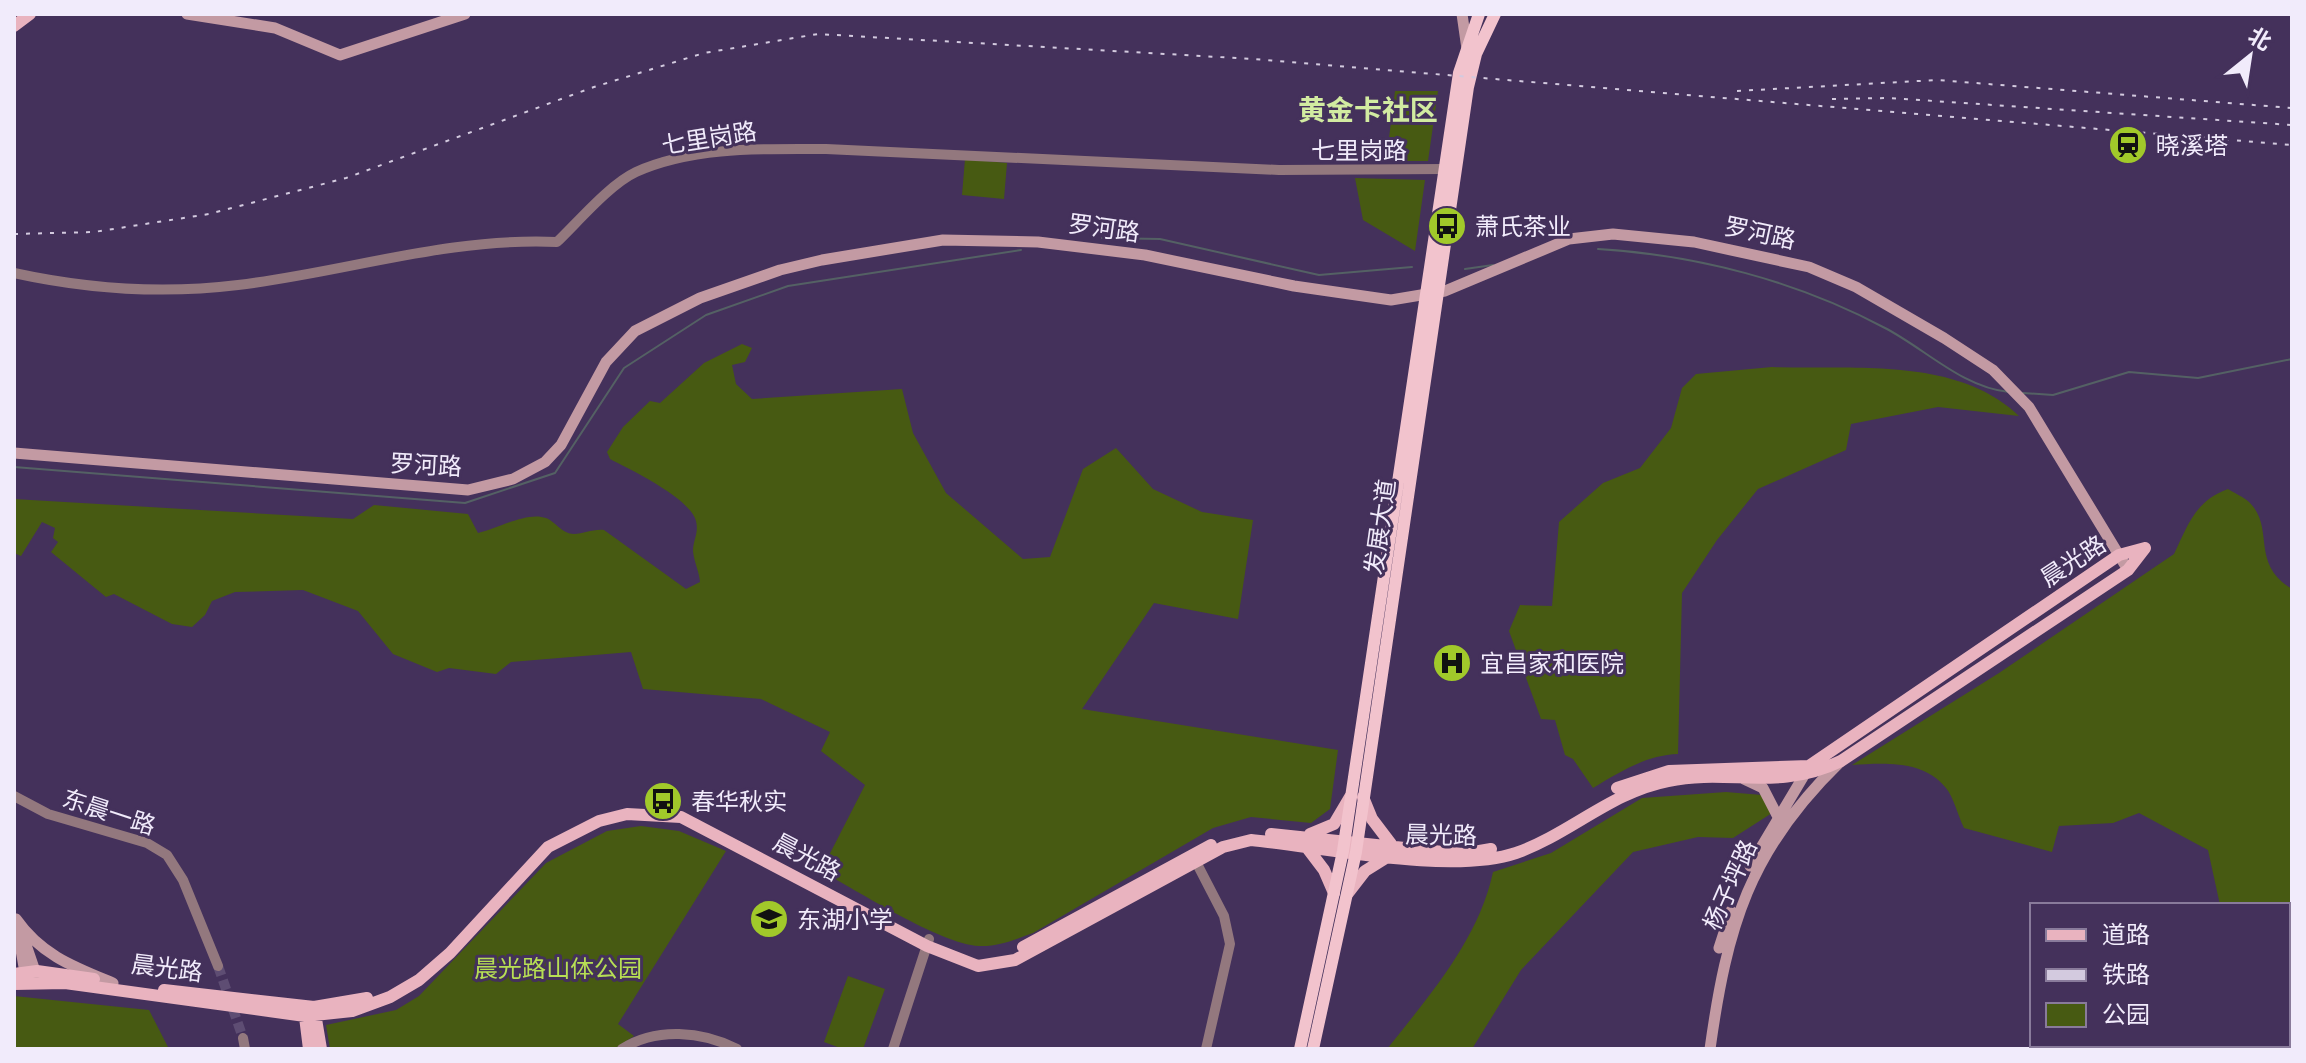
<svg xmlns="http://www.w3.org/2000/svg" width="2306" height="1063" viewBox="0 0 2306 1063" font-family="'Asap Condensed','Noto Sans SC',sans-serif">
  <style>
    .green { fill: #475a12 }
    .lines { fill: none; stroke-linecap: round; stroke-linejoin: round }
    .stream { stroke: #546164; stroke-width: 2 }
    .tertiary-tunnel { stroke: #5e4d73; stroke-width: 10; stroke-dasharray: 10 5; stroke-linecap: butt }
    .tertiary { stroke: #93787e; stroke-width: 10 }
    .secondary { stroke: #c39aa3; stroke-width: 11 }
    .primary { stroke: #e9b3bf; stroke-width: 12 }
    .trunk { stroke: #f2c3cd; stroke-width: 12 }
    .rail { stroke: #d3cadf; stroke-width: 2; stroke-dasharray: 4 8; stroke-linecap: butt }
    .labels { text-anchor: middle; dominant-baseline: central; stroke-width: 6; stroke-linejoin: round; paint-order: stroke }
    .street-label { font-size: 24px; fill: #f1ebfb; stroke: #44315b }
    .poi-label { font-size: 24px; fill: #f1ebfb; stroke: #44315b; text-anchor: start }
    .park-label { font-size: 24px; fill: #b7df54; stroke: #44315b }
    .quarter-label { font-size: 28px; font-weight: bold; fill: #d2eba1; stroke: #44315b }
  </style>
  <rect width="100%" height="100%" fill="#44315b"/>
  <!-- green -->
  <path class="green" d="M 1395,91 L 1438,91 L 1428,161 L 1386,161 Z
    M 965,159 L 1007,163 L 1004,199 L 962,195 Z
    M 1355,178 L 1425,180 L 1415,251 L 1363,220 Z
    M 742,344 L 752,348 L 745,362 L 732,365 L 736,384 L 752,399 L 902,389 L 913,433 L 946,493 L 1023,559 L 1050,557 L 1083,469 L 1116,448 L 1153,489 L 1202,512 L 1253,520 L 1238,619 L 1154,603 L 1082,709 L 1338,750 L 1330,809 L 1311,823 L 1251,817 L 1213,828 L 1033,933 C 1016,939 998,947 979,946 C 940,944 858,891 821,871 L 865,785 L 821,751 L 830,732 L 761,699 L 643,689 L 631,652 L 511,662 L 496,674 L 449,668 L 437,672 L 393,654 L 358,611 L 303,590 L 235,592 L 212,601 L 205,615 L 192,627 L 172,624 L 114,594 L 106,597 L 51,552 L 58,542 L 53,538 L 55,528 L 42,522 L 21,556 L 14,553 L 14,499 L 353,519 L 374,505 L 468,514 L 478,533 C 497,529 527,511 546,518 C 556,522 562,534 574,534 C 584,534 592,529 604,530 L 686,589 L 700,582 C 699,571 694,562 693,551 C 693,540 699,533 696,521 C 690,498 631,470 610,459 L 607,452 L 623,427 L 650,401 L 660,403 L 704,363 Z
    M 1772,367 C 1852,370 1957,356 2019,416 L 1938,407 L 1851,424 L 1846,450 L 1758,489 L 1717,540 L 1682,593 L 1678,754 C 1646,755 1620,772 1593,788 L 1573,759 L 1565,755 L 1555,720 L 1541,719 L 1509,631 L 1520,605 L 1552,606 L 1559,522 L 1603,483 L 1640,468 L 1671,428 L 1682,388 L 1696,374 Z
    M 2228,489 C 2234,493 2244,497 2249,502 C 2276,528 2249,563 2292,589 L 2292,1049 L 2216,1049 L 2218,1045 L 2288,1045 L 2288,905 L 2220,905 L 2208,850 L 2139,813 L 2113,823 L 2059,826 L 2052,852 L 1964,828 C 1958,816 1954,798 1946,788 C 1924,760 1884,763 1852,765 L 1999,673 L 2174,554 C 2188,525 2195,501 2228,489 Z
    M 1726,792 L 1762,795 L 1772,813 L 1733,838 L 1698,837 L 1633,852 L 1521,970 L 1472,1049 L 1387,1049 C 1429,996 1479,939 1493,872 L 1551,853 L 1642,798 Z
    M 641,826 L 679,831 L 726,851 L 618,1024 L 634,1036 L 614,1049 L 330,1049 L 326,1025 L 396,1010 L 419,996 L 546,863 L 607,831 Z
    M 848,976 L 885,989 L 863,1049 L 843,1049 L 824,1042 Z
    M 14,996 L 149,1010 L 169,1049 L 14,1049 Z"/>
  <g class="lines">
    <!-- stream -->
    <path class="stream" d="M 1102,238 L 1160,239 L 1319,275 L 1412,267
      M 1598,249 C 1697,255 1797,281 1885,328 C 1924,348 1963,388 2009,392
      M 1465,269 L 1493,265
      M 2023,393 L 2053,395 L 2129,372 L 2198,378 L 2292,359
      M 14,467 L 465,503 L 555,473 L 624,368 L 706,315 L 788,286 L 1021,250"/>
    <!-- tertiary-tunnel -->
    <path class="tertiary-tunnel" d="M 218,966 L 243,1038"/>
    <!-- tertiary -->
    <path class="tertiary" d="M 14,273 C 87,289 164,294 238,285 C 346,272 448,237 557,242 C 578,222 610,184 636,172 C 694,146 765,149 826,149 L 1279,170 L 1444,169
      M 14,796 L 48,814 L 147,843 L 167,855 L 183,880 L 218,966
      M 1194,858 L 1224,916 L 1230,944 L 1206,1049
      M 243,1038 L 245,1049
      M 622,1049 C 656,1027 702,1031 737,1049
      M 893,1049 L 929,939"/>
    <!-- secondary -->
    <path class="secondary" d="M 187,14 L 275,28 L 340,55 L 465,14
      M 1462,14 L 1467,49
      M 14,453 L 468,490 L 513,479 L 545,462 L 561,445 L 606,362 L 635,331 L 700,298 L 780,270 L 822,260 L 943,240 L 1038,242 L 1145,255 L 1294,286 L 1391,300 L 1445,291 L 1569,239 L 1613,234 L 1694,242 L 1809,267 L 1856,287 L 1944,338 L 1993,370 L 2029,407 L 2128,570
      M 1744,779 L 1763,788 L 1778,817
      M 1750,866 L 1809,767
      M 16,919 C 41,955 74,967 113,983
      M 14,933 L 21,950 L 26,978
      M 22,933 L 37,977
      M 1719,948 L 1731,911
      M 1710,1049 C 1727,927 1749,850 1840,762"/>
    <!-- primary -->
    <path class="primary" d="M 14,26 L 30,14
      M 1617,788 L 1669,771 L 1809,766 L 2119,555 L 2145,548
      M 1363,797 L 1372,819 L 1391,844
      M 1271,834 L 1462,854 L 1491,849
      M 1310,834 L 1334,824 L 1350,797
      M 1305,845 L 1324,870 L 1334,893
      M 1348,893 L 1365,871 L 1389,856
      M 1023,947 L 1211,845
      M 14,974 L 37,971 L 94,979
      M 14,984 L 65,983 L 305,1016 L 352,1011 L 390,997 L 419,980 L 450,953 L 548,847 L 599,821 L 627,814 L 681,817 L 927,946 L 978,966 L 1015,960 L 1223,847 L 1251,840 C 1322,847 1451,875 1516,853 C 1570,834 1611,792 1668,781 C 1730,768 1776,792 1841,761 L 2128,570 L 2145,548
      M 164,990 L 314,1007 L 367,998
      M 304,1009 L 309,1049
      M 315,1013 L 321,1049"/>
    <!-- trunk -->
    <path class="trunk" d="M 1300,1049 L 1343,851 L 1459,73 L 1479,14
      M 1313,1049 L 1356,852 L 1468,87 L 1476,54 L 1495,14"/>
    <!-- rail -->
    <path class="rail" d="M 1737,91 L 1937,80 L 2292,108
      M 1832,99 L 1889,98 L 2292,125
      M 14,234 L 94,232 L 209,214 L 346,178 L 594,87 L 704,53 L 818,34 L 1253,59 L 2292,145"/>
  </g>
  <!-- icons -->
  <defs>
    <symbol id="station-disc" viewBox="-11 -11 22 22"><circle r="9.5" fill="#a1c92a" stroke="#44315b"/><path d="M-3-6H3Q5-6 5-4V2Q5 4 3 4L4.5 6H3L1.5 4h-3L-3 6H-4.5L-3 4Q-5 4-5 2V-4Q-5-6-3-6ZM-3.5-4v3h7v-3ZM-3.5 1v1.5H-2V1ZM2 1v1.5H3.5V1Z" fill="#111"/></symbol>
    <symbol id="bus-disc" viewBox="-11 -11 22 22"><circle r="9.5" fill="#a1c92a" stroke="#44315b"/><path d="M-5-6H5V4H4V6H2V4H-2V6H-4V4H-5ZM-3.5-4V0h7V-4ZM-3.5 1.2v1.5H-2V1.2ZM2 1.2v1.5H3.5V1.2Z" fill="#111"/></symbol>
    <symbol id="hospital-disc" viewBox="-11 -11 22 22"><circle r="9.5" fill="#a1c92a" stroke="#44315b"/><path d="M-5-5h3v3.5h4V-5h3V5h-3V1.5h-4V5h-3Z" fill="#111"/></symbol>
    <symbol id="school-disc" viewBox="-11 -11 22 22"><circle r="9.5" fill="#a1c92a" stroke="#44315b"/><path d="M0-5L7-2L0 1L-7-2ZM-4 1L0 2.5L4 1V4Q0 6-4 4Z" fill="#111"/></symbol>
  </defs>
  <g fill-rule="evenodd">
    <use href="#station-disc" x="2106" y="123" width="44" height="44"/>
    <use href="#bus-disc" x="1425" y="204" width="44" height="44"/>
    <use href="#hospital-disc" x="1430" y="641" width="44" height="44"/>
    <use href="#bus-disc" x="641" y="779" width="44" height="44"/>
    <use href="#school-disc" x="747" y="897" width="44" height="44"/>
  </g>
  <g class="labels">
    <!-- street labels -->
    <g class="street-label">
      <text transform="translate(709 138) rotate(-9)">七里岗路</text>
      <text x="1359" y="150">七里岗路</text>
      <text transform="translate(1104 228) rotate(8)">罗河路</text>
      <text transform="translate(1760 233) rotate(12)">罗河路</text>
      <text transform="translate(426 465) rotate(3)">罗河路</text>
      <text transform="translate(1380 527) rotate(-82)">发展大道</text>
      <text transform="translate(2073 561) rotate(-33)">晨光路</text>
      <text transform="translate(109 812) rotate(18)">东晨一路</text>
      <text transform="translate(1441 835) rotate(1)">晨光路</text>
      <text transform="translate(807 857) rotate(28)">晨光路</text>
      <text transform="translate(1730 885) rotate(-66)">杨子坪路</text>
      <text transform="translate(167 968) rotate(7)">晨光路</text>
    </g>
    <!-- poi labels -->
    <g class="poi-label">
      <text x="2156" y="145">晓溪塔</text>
      <text x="1475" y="226">萧氏茶业</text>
      <text x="1480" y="663">宜昌家和医院</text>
      <text x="691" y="801">春华秋实</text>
      <text x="797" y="919">东湖小学</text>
    </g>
    <!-- park labels -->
    <g class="park-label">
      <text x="558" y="968">晨光路山体公园</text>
    </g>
    <!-- quarter labels -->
    <g class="quarter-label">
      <text x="1368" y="110">黄金卡社区</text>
    </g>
  </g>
  <!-- border -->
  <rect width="2306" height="1063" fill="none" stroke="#f1ebfb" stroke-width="32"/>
  <!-- legend -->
  <rect x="2030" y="903" width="260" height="144" fill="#44315b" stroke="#897b9b" stroke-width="2"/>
  <rect x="2046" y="929" width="40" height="12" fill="#e9b3bf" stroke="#897b9b" stroke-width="2"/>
  <text x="2102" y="943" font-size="24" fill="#f1ebfb">道路</text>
  <rect x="2046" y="969" width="40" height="12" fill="#d3cadf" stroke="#897b9b" stroke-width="2"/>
  <text x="2102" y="983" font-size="24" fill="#f1ebfb">铁路</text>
  <rect x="2046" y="1003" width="40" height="24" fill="#475a12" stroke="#897b9b" stroke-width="2"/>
  <text x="2102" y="1023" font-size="24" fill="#f1ebfb">公园</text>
  <!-- north arrow -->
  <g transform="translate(2250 56) rotate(30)" stroke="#44315b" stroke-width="6" paint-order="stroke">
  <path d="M0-6L14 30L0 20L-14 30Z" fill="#f1ebfb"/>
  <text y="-12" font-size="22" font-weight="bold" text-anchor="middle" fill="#f1ebfb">北</text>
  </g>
</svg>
